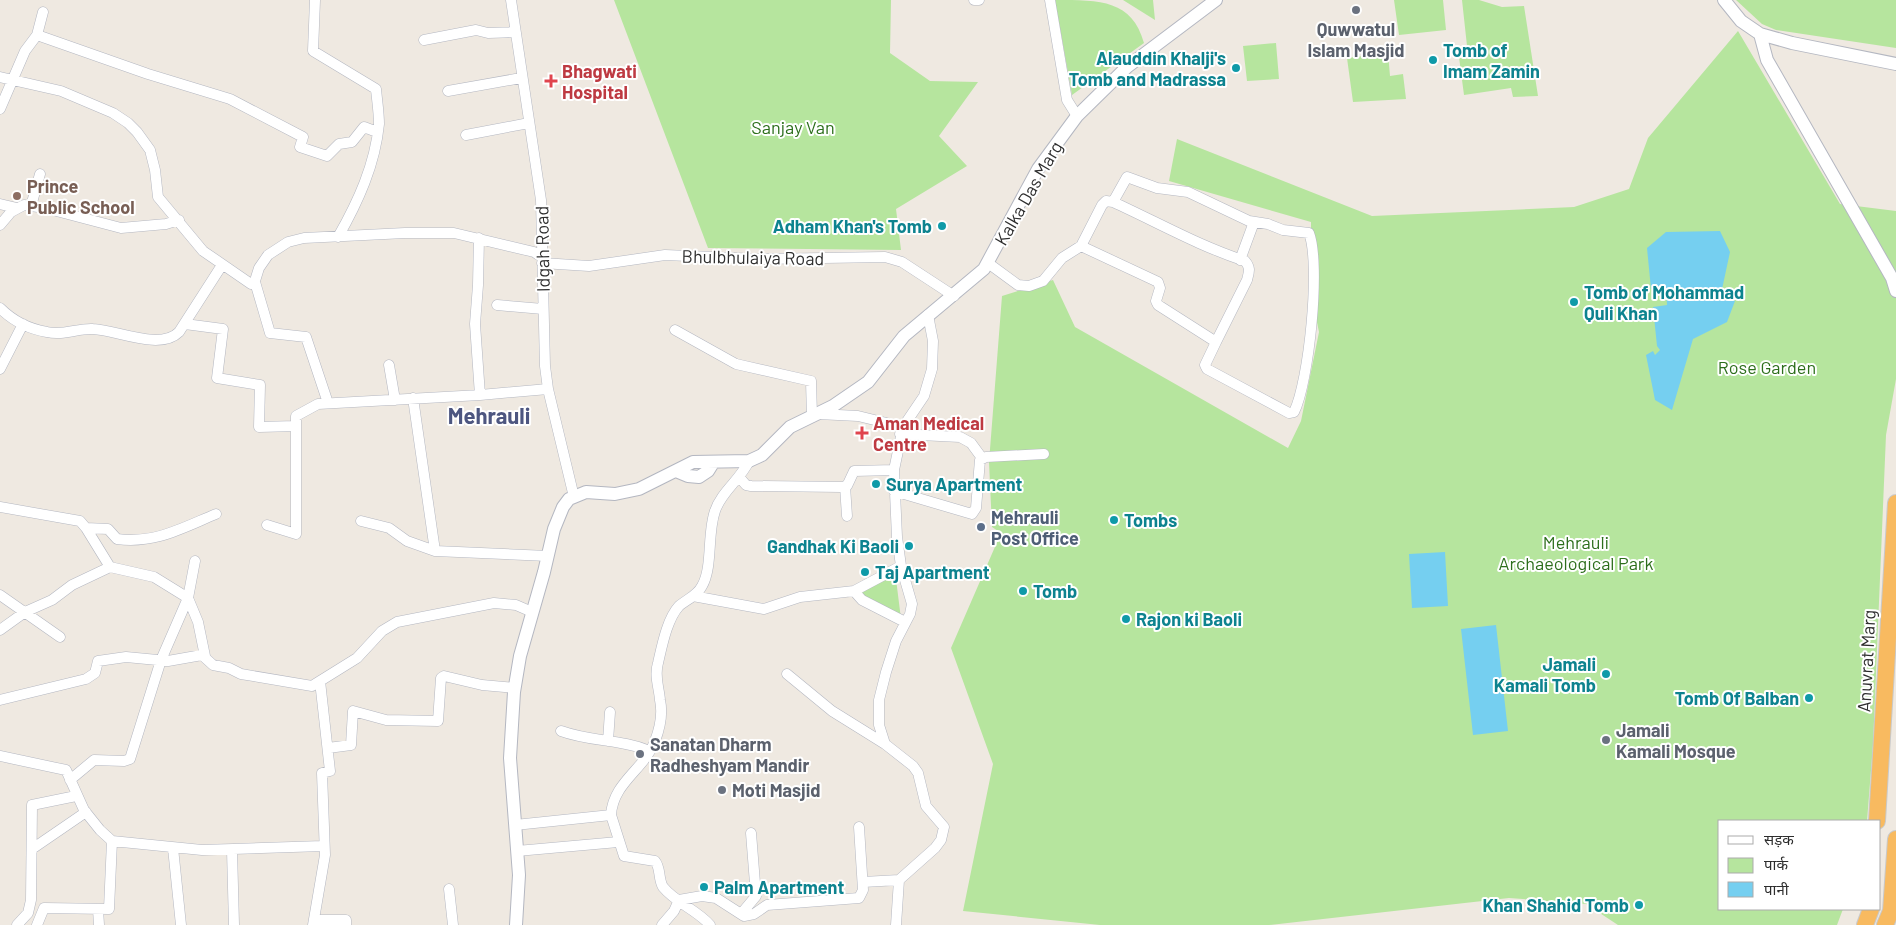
<svg xmlns="http://www.w3.org/2000/svg" width="1896" height="925" viewBox="0 0 1896 925" font-family="Barlow,'Noto Sans Devanagari',sans-serif">
  <style>
    .green { fill: #b6e59e }
    .water { fill: #75cff0 }
    .lines { fill: none; stroke-linecap: round; stroke-linejoin: round }
    .minor-casing { stroke: #b4b7c1; stroke-width: 11 }
    .tertiary-casing { stroke: #b4b7c1; stroke-width: 14 }
    .trunk-casing { stroke: #c9c9c9; stroke-width: 18 }
    .minor { stroke: #fff; stroke-width: 10 }
    .tertiary { stroke: #fff; stroke-width: 12 }
    .trunk { stroke: #f8ba60; stroke-width: 16 }
    .worship-dot { fill: #6b7280; stroke: #fff; stroke-width: 2 }
    .culture-dot { fill: #0f9aa8; stroke: #fff; stroke-width: 2 }
    .health-dot { fill: #e0444e; stroke: #fff; stroke-width: 2 }
    .education-dot { fill: #8d6e63; stroke: #fff; stroke-width: 2 }
    .service-dot { fill: #5c6f8a; stroke: #fff; stroke-width: 2 }
    .labels { text-anchor: middle; dominant-baseline: central; stroke-width: 4; stroke-linejoin: round; paint-order: stroke }
    .worship-label { font-size: 18px; font-weight: bold; fill: #5b616d; stroke: #fff; text-anchor: start }
    .culture-label { font-size: 18px; font-weight: bold; fill: #0d838f; stroke: #fff; text-anchor: start }
    .health-label { font-size: 18px; font-weight: bold; fill: #be3a42; stroke: #fff; text-anchor: start }
    .park-label { font-size: 18px; fill: #2c6e1b; stroke: #fff }
    .education-label { font-size: 18px; font-weight: bold; fill: #785e54; stroke: #fff; text-anchor: start }
    .street-label { font-size: 18px; fill: #2e2e2e; stroke: #fff }
    .service-label { font-size: 18px; font-weight: bold; fill: #4e5e75; stroke: #fff; text-anchor: start }
    .district-label { font-size: 22px; font-weight: bold; fill: #4d5680; stroke: #fff }
  </style>
  <rect width="100%" height="100%" fill="#efe9e1"/>
  <!-- green -->
  <path class="green" d="M 614,0 L 891,0 L 890,53 L 930,81 L 978,82 L 939,136 L 967,166 L 896,209 L 901,250 L 708,248 Z
    M 1055,0 C 1101,0 1132,0 1144,43 L 1072,95 Z
    M 1123,0 L 1153,0 L 1155,20 Z
    M 1394,0 L 1443,0 L 1446,30 L 1399,35 Z
    M 1462,0 L 1479,0 L 1502,7 L 1524,6 L 1538,96 L 1513,97 L 1511,88 L 1464,95 L 1459,57 L 1468,55 Z
    M 1736,0 L 1896,0 L 1896,48 L 1776,30 L 1762,24 Z
    M 1738,31 L 1840,204 L 1896,211 L 1896,379 L 1886,435 L 1873,745 L 1867,821 L 1720,821 L 1720,909 L 1843,909 L 1837,925 L 1618,925 L 1586,904 L 1509,898 L 1269,925 L 1100,925 L 963,911 L 993,764 L 951,648 L 1001,533 L 992,527 L 989,462 L 1002,296 L 1053,280 L 1075,327 L 1288,448 L 1301,421 L 1319,332 L 1311,293 L 1311,222 L 1169,181 L 1177,139 L 1372,216 L 1574,207 L 1629,189 L 1648,138 Z
    M 1276,43 L 1279,79 L 1247,81 L 1243,46 Z
    M 1388,53 L 1390,76 L 1403,74 L 1406,99 L 1353,102 L 1347,58 Z
    M 895,571 L 901,619 L 863,600 L 860,588 Z"/>
  <!-- water -->
  <path class="water" d="M 1720,231 L 1730,252 L 1721,294 L 1735,301 L 1727,322 L 1693,339 L 1672,410 L 1655,400 L 1646,355 L 1653,351 L 1655,355 L 1660,350 L 1657,346 L 1653,307 L 1667,305 L 1666,290 L 1651,289 L 1647,248 L 1666,232 Z
    M 1445,552 L 1448,606 L 1412,608 L 1409,554 Z
    M 1496,625 L 1508,731 L 1473,735 L 1461,629 Z"/>
  <g class="lines">
    <defs>
      <path id="minor" d="M 315,0 L 313,51 L 376,89 C 377,100 379,113 379,124 C 375,165 358,202 338,237
        M 511,0 L 541,200 L 545,366 L 548,389 L 574,497
        M 974,0 L 979,0
        M 1050,0 L 1067,100 L 1077,116
        M 43,12 L 37,35 L 148,74 L 230,99 L 303,137 L 300,147 L 327,156 L 339,144 L 352,142 L 364,127 L 377,132
        M 424,40 L 476,30 L 488,33 L 514,32
        M 0,77 L 61,91 L 113,113 L 128,123 L 137,132 L 150,150 L 155,170 L 158,197 L 203,251 L 251,284 L 254,284 L 259,268 L 268,255 L 288,242 L 304,238 L 405,233 L 454,233 L 534,252 L 542,257
        M 448,91 L 521,78
        M 0,109 L 25,51 L 37,35
        M 466,135 L 529,123
        M 0,204 L 17,208
        M 31,206 L 40,174
        M 0,225 L 11,212 L 24,205 L 45,208 L 121,228 L 166,224 L 179,220
        M 479,238 L 478,285 L 475,324 L 480,395
        M 1081,246 L 1158,282 L 1160,288 L 1156,301 L 1158,305 L 1216,342 L 1205,365 L 1207,369 L 1289,413 L 1294,412 C 1309,382 1321,264 1309,233 L 1283,230 L 1268,224 L 1249,221 L 1188,192 L 1157,188 L 1127,177 L 1113,202
        M 1240,260 L 1254,222
        M 542,263 L 589,266 L 665,255 L 758,259 L 885,257 L 902,262 L 954,296
        M 988,263 L 1018,285 L 1029,286 L 1043,281 L 1062,258 L 1081,246 L 1102,205 L 1106,201 L 1113,202 C 1157,222 1199,246 1245,261 C 1251,268 1249,272 1247,280 L 1216,342
        M 255,282 L 270,333 L 306,337 L 328,403
        M 497,305 L 543,309
        M 0,308 C 13,321 29,329 47,332 C 63,336 78,328 93,329 C 117,330 160,351 179,332 L 222,265
        M 185,324 L 223,329 L 217,378 L 260,385 L 259,427 L 296,426
        M 675,330 L 736,364 L 811,381 L 812,416
        M 389,365 L 395,400
        M 0,369 L 23,324
        M 413,398 L 435,551
        M 818,414 L 858,416 L 903,427
        M 900,434 L 960,437 L 971,443 L 982,458
        M 740,478 L 746,485 L 751,486 L 842,487 L 847,486 L 854,471 L 894,470
        M 845,486 L 847,516
        M 894,491 L 972,514 L 976,508 L 980,460 L 986,457 L 1044,454
        M 0,507 L 80,521 L 86,528 L 108,529 L 117,539 C 155,544 182,528 216,514
        M 361,521 L 389,528 L 407,541 L 435,551 L 548,556
        M 267,525 L 296,534 L 296,416 L 318,404 L 480,395 L 548,389
        M 110,567 L 154,577 L 188,598 L 198,622 L 205,656
        M 854,591 L 862,600 L 905,622
        M 0,595 L 60,637
        M 693,596 L 764,609 L 800,597 L 854,591 L 901,566
        M 0,630 L 25,612 L 52,600 L 72,585 L 110,567 L 86,528
        M 787,674 L 832,711 L 885,744
        M 0,700 L 86,679 L 95,673 L 98,661 L 126,657 L 168,661 L 202,655 L 213,665 L 229,668 L 241,674 L 312,686 L 357,658 L 382,631 L 397,622 L 494,603 L 516,605 L 532,612
        M 561,731 C 591,742 621,739 650,751
        M 608,741 L 610,712
        M 328,748 L 351,745 L 353,711 L 386,720 L 438,721 L 441,678 L 444,676 L 482,685 L 515,688
        M 0,756 L 66,770 L 84,810 L 100,830 L 112,841 L 202,850 L 323,846
        M 70,780 L 94,760 L 124,761 L 130,759 L 161,660 L 188,598 L 195,561
        M 515,825 L 611,815
        M 173,848 L 181,925
        M 32,849 L 86,812
        M 232,850 L 234,925
        M 517,851 L 618,842
        M 863,882 L 899,880
        M 449,889 L 453,925
        M 98,909 L 99,925
        M 741,914 L 756,896 L 751,833
        M 314,920 L 346,920 L 346,925
        M 17,925 L 28,913 L 31,900 L 32,805 L 76,796
        M 37,925 L 44,908 L 109,909 L 112,841
        M 313,925 L 325,855 L 322,773 L 330,771 L 320,681
        M 662,925 L 674,911 L 679,900 L 702,896 L 716,898 L 744,916 L 754,914 L 767,905 L 859,898 L 863,890 L 859,827
        M 710,925 C 697,910 676,903 663,887 C 658,879 661,868 655,861 L 624,856 L 611,815 C 613,782 645,769 655,741 C 660,728 663,714 660,700 C 659,687 654,676 658,663 C 662,646 667,619 679,606 C 687,599 697,596 702,586 C 713,567 707,533 715,511 C 721,492 740,480 749,461
        M 896,925 L 899,880 L 935,848 L 941,840 L 944,827 L 926,806 L 918,773 L 913,766 L 885,744 L 879,725 L 879,700 L 886,672 L 896,641 L 910,614 L 912,604 L 901,566 L 897,537 L 894,470 L 903,427 L 924,396 L 932,369 L 933,341 L 928,315"/>
      <path id="tertiary" d="M 1724,0 L 1741,21 L 1760,34 L 1792,43 L 1896,64
        M 1760,34 L 1767,60 L 1892,278 L 1896,291
        M 676,471 L 688,476 L 699,477 L 708,471 L 713,463
        M 516,925 L 519,875 L 510,758 L 514,692 L 520,656 L 544,572 L 554,529 L 563,507 L 569,499 L 586,492 L 615,494 L 639,489 L 693,462 L 749,461 L 762,455 L 790,427 L 833,406 L 868,382 L 904,336 L 984,269 L 1038,169 L 1077,116 L 1127,67 L 1216,0"/>
      <path id="trunk" d="M 1877,821 L 1896,503
        M 1865,925 L 1871,909
        M 1885,925 L 1891,911 L 1896,839"/>
    </defs>
    <!-- minor casing -->
    <use href="#minor" class="minor-casing"/>
    <!-- tertiary casing -->
    <use href="#tertiary" class="tertiary-casing"/>
    <!-- trunk casing -->
    <use href="#trunk" class="trunk-casing"/>
    <!-- minor -->
    <use href="#minor" class="minor"/>
    <!-- tertiary -->
    <use href="#tertiary" class="tertiary"/>
    <!-- trunk -->
    <use href="#trunk" class="trunk"/>
  </g>
  <!-- markers -->
  <g class="worship-dot">
    <circle cx="1356" cy="10" r="5"/>
    <circle cx="1606" cy="740" r="5"/>
    <circle cx="640" cy="754" r="5"/>
    <circle cx="722" cy="790" r="5"/>
  </g>
  <g class="culture-dot">
    <circle cx="1433" cy="60" r="5"/>
    <circle cx="1236" cy="68" r="5"/>
    <circle cx="942" cy="226" r="5"/>
    <circle cx="1574" cy="302" r="5"/>
    <circle cx="876" cy="484" r="5"/>
    <circle cx="1114" cy="520" r="5"/>
    <circle cx="909" cy="546" r="5"/>
    <circle cx="865" cy="572" r="5"/>
    <circle cx="1023" cy="591" r="5"/>
    <circle cx="1126" cy="619" r="5"/>
    <circle cx="1606" cy="674" r="5"/>
    <circle cx="1809" cy="698" r="5"/>
    <circle cx="704" cy="887" r="5"/>
    <circle cx="1639" cy="905" r="5"/>
  </g>
  <g class="health-dot">
    <path d="M548.5 73.5h5v5h5v5h-5v5h-5v-5h-5v-5h5z"/>
    <path d="M859.5 425.5h5v5h5v5h-5v5h-5v-5h-5v-5h5z"/>
  </g>
  <circle class="education-dot" cx="17" cy="196" r="5"/>
  <circle class="service-dot" cx="981" cy="527" r="5"/>
  <g class="labels">
    <!-- worship labels -->
    <g class="worship-label">
      <text x="1356" y="29" text-anchor="middle">Quwwatul<tspan x="1356" dy="21">Islam Masjid</tspan></text>
      <text x="1616" y="730">Jamali<tspan x="1616" dy="21">Kamali Mosque</tspan></text>
      <text x="650" y="744">Sanatan Dharm<tspan x="650" dy="21">Radheshyam Mandir</tspan></text>
      <text x="732" y="790">Moti Masjid</text>
    </g>
    <!-- culture labels -->
    <g class="culture-label">
      <text x="1443" y="50">Tomb of<tspan x="1443" dy="21">Imam Zamin</tspan></text>
      <text x="1226" y="58" text-anchor="end">Alauddin Khalji's<tspan x="1226" dy="21">Tomb and Madrassa</tspan></text>
      <text x="932" y="226" text-anchor="end">Adham Khan's Tomb</text>
      <text x="1584" y="292">Tomb of Mohammad<tspan x="1584" dy="21">Quli Khan</tspan></text>
      <text x="886" y="484">Surya Apartment</text>
      <text x="1124" y="520">Tombs</text>
      <text x="899" y="546" text-anchor="end">Gandhak Ki Baoli</text>
      <text x="875" y="572">Taj Apartment</text>
      <text x="1033" y="591">Tomb</text>
      <text x="1136" y="619">Rajon ki Baoli</text>
      <text x="1596" y="664" text-anchor="end">Jamali<tspan x="1596" dy="21">Kamali Tomb</tspan></text>
      <text x="1799" y="698" text-anchor="end">Tomb Of Balban</text>
      <text x="714" y="887">Palm Apartment</text>
      <text x="1629" y="905" text-anchor="end">Khan Shahid Tomb</text>
    </g>
    <!-- health labels -->
    <g class="health-label">
      <text x="562" y="71">Bhagwati<tspan x="562" dy="21">Hospital</tspan></text>
      <text x="873" y="423">Aman Medical<tspan x="873" dy="21">Centre</tspan></text>
    </g>
    <!-- park labels -->
    <g class="park-label">
      <text x="793" y="127">Sanjay Van</text>
      <text x="1767" y="367">Rose Garden</text>
      <text x="1576" y="542">Mehrauli<tspan x="1576" dy="21">Archaeological Park</tspan></text>
    </g>
    <!-- education labels -->
    <g class="education-label">
      <text x="27" y="186">Prince<tspan x="27" dy="21">Public School</tspan></text>
    </g>
    <!-- street labels -->
    <g class="street-label">
      <text transform="translate(1028 193) rotate(-60)">Kalka Das Marg</text>
      <text transform="translate(542 249) rotate(-91)">Idgah Road</text>
      <text transform="translate(753 257) rotate(1)">Bhulbhulaiya Road</text>
      <text transform="translate(1866 661) rotate(-87)">Anuvrat Marg</text>
    </g>
    <!-- service labels -->
    <g class="service-label">
      <text x="991" y="517">Mehrauli<tspan x="991" dy="21">Post Office</tspan></text>
    </g>
    <!-- district labels -->
    <g class="district-label">
      <text x="489" y="415">Mehrauli</text>
    </g>
  </g>
  <!-- legend -->
  <rect x="1718" y="820" width="162" height="90" fill="#ffffff" stroke="#ababab"/>
  <rect x="1728" y="836" width="25" height="8" fill="#ffffff" stroke="#ababab"/>
  <text x="1764" y="845" font-size="15" fill="#2e2e2e">सड़क</text>
  <rect x="1728" y="858" width="25" height="15" fill="#b6e59e" stroke="#ababab"/>
  <text x="1764" y="870" font-size="15" fill="#2e2e2e">पार्क</text>
  <rect x="1728" y="882" width="25" height="15" fill="#75cff0" stroke="#ababab"/>
  <text x="1764" y="895" font-size="15" fill="#2e2e2e">पानी</text>
</svg>
